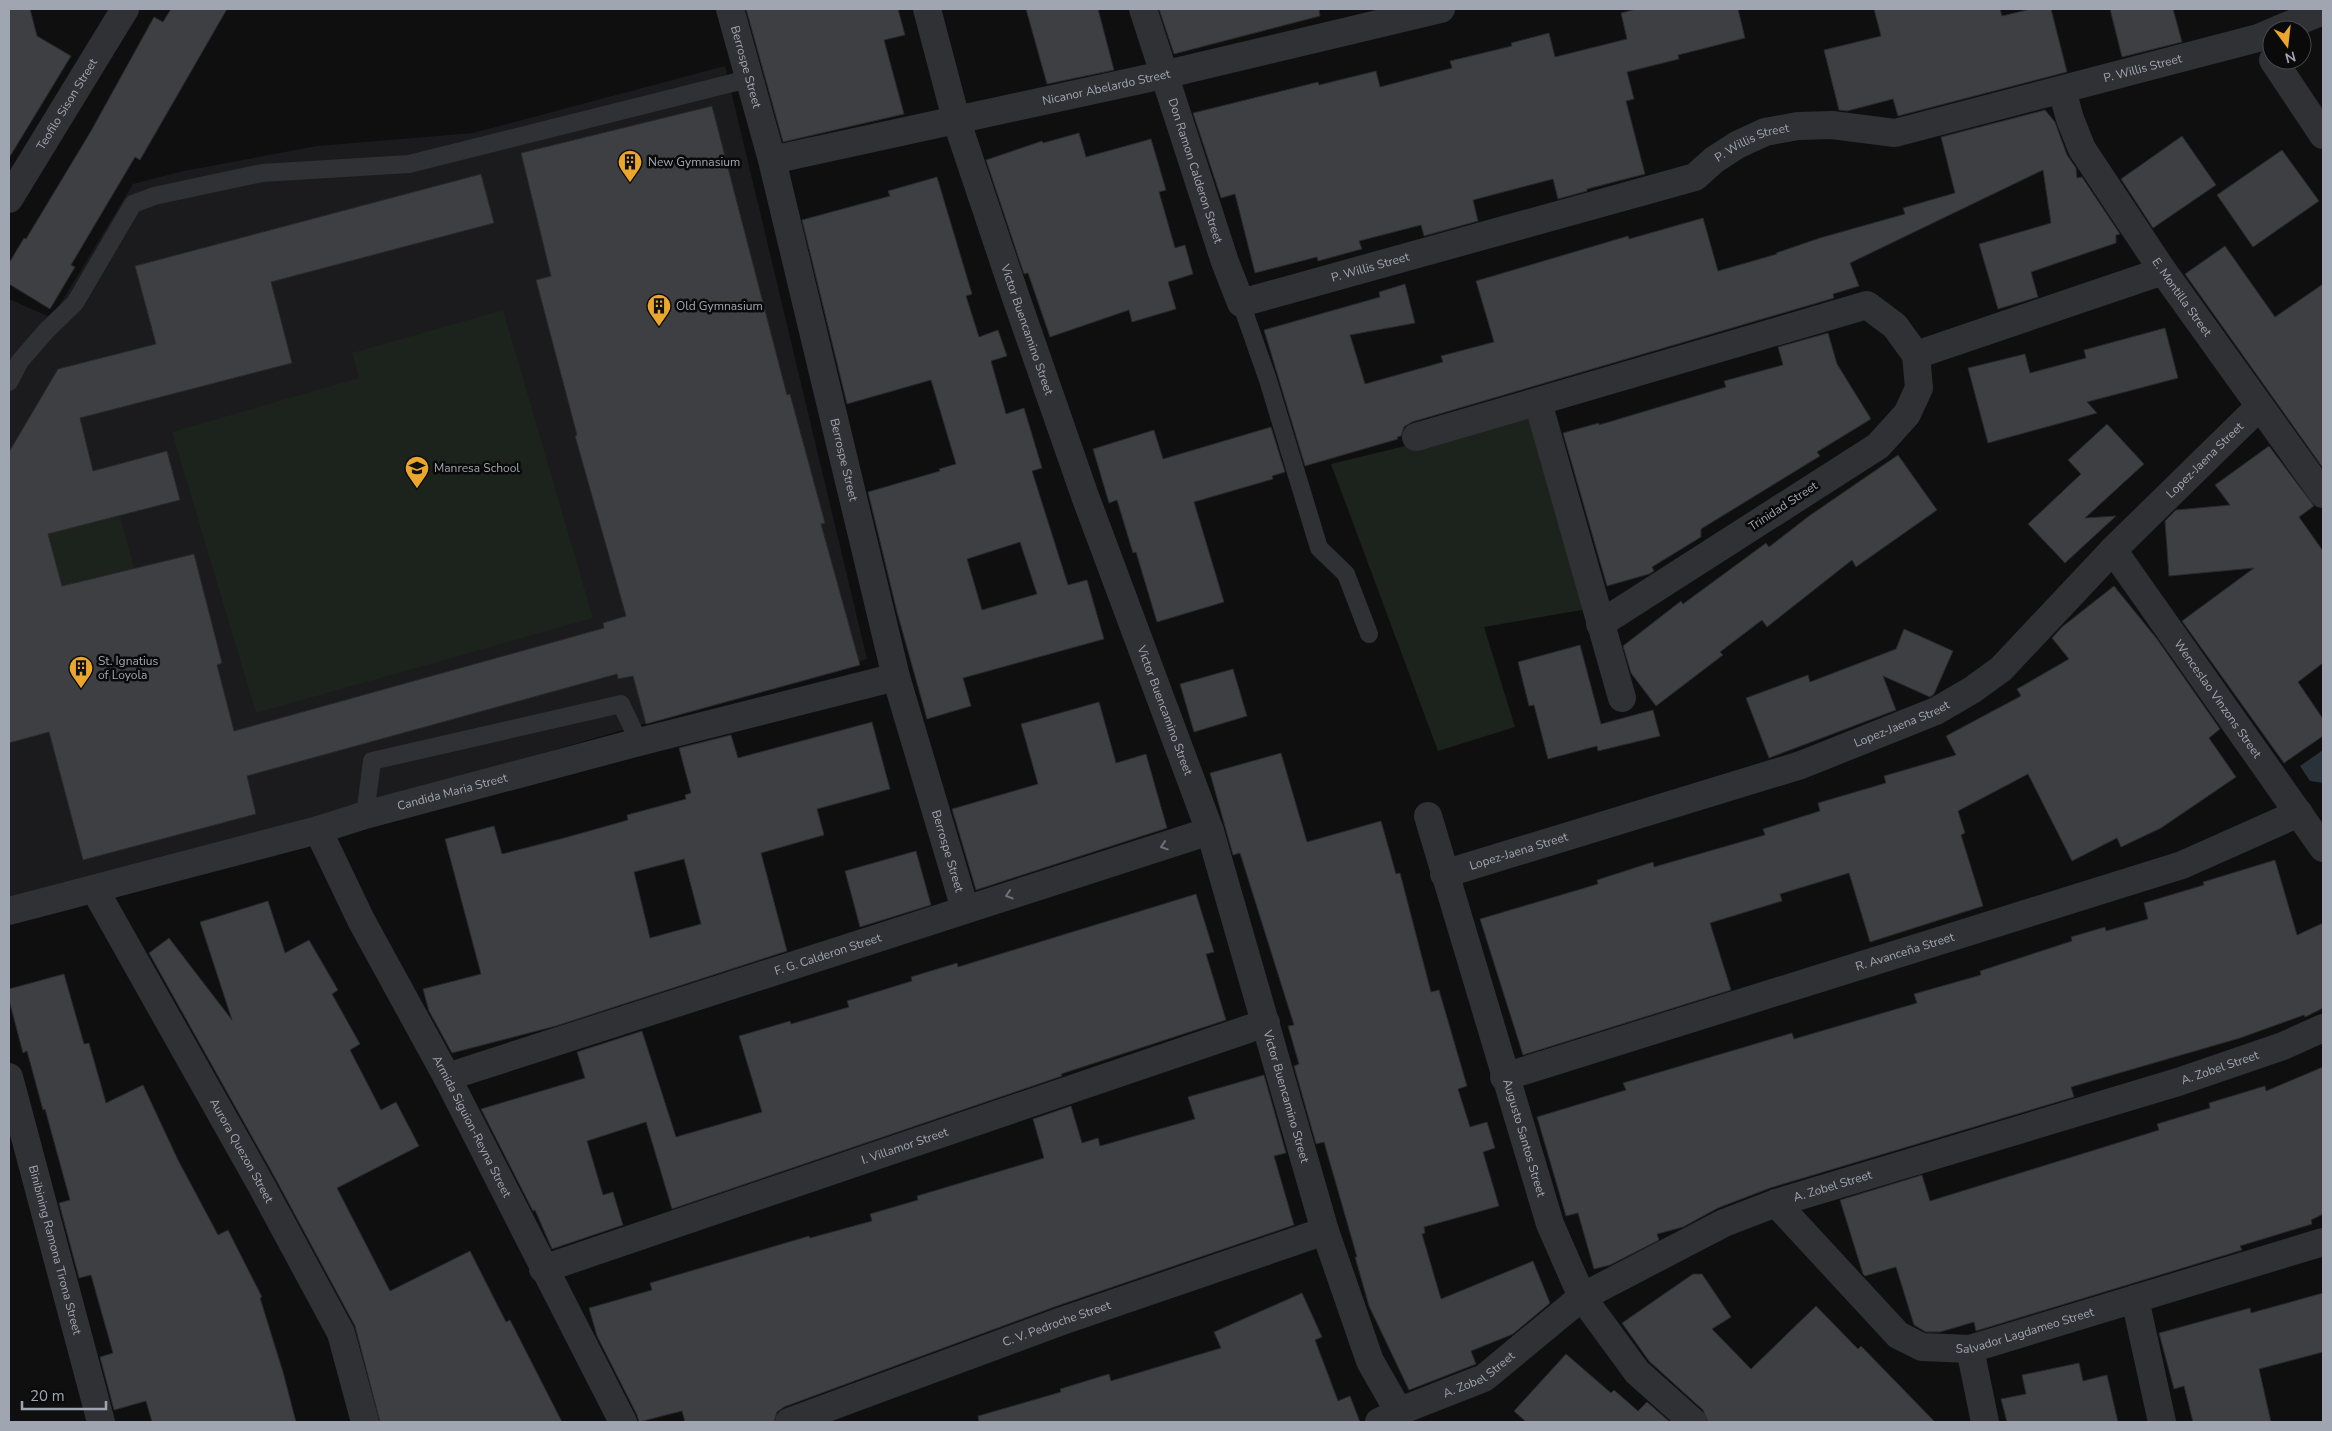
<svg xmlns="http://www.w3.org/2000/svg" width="2332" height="1431" viewBox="0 0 2332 1431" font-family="'Nunito Sans',sans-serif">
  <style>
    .built { fill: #1b1b1d }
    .green { fill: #1b231c }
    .water { fill: #293238 }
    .building { fill: #3e3f43; stroke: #29292c; fill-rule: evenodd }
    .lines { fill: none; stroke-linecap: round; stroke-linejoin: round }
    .service { stroke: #303135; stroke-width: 18 }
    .minor { stroke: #303135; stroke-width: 28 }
    .tertiary { stroke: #303135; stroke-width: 28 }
    .oneway { stroke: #6e7179 }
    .labels { text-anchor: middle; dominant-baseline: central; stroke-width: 5; stroke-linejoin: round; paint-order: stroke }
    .street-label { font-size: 12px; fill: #a0a6b1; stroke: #0a0a0b }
    .poi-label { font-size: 12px; fill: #a0a6b1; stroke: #0a0a0b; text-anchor: start }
  </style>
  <rect width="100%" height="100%" fill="#0f0f10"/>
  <!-- built -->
  <path class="built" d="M 725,66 L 867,659 L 9,908 L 9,299 L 52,318 L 133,184 L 184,171 L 317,146 L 473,133 Z"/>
  <!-- green -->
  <path class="green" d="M 503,310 L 593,618 L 256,713 L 172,432 L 359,378 L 352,353 Z
    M 1536,414 L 1593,608 L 1484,627 L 1515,727 L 1438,751 L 1331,464 Z
    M 120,516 L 134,568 L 62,586 L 48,534 Z"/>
  <!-- water -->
  <path class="water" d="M 2323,750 L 2323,783 L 2310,781 L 2300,766 Z"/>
  <!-- building -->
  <path class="building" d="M 9,9 L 30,9 L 37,36 L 71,56 L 9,158 Z
    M 171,9 L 227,9 L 140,160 L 135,157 L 71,265 L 75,267 L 50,309 L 9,284 L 9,263 L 24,238 L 26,239 L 91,131 L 154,17 L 163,22 Z
    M 746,9 L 898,9 L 905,35 L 884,40 L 904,114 L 783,142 Z
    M 1026,9 L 1098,9 L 1114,70 L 1047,84 Z
    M 1159,9 L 1319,9 L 1320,16 L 1174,54 Z
    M 1636,9 L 1738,9 L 1745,38 L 1678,55 L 1679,59 L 1627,72 L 1634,99 L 1626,101 L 1645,174 L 1587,189 L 1587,191 L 1558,199 L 1553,179 L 1473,200 L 1478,221 L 1424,236 L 1421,225 L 1359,241 L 1362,249 L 1318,261 L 1317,257 L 1255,273 L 1235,194 L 1221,198 L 1193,113 L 1318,82 L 1319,85 L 1376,71 L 1380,87 L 1452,68 L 1450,61 L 1512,46 L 1511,43 L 1549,33 L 1555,57 L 1627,39 L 1621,13 Z
    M 1874,9 L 2000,9 L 2002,16 L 2031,9 L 2051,9 L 2067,72 L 1898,116 L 1893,99 L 1847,111 L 1839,110 L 1824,50 L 1881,36 Z
    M 2110,9 L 2173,9 L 2182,42 L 2122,57 Z
    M 712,106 L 787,395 L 790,394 L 825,523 L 821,524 L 860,665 L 646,724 L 633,676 L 618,679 L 617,674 L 247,776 L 256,814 L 83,860 L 49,732 L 9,743 L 9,452 L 58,369 L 156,344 L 135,266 L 481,174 L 494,223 L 271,282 L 292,363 L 80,418 L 93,471 L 167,451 L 180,500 L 48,534 L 62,586 L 194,554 L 222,663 L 217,665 L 234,731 L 604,628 L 603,623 L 626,616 L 575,436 L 577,435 L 536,280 L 551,276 L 521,153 Z
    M 2045,110 L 2055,122 L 2067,155 L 2076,168 L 2077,178 L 2082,177 L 2120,234 L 2116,235 L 2116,243 L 2031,272 L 2038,297 L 1998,309 L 1979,244 L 2051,223 L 2043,170 L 1850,263 L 1859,286 L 1833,294 L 1834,298 L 1412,422 L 1404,427 L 1401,436 L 1397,437 L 1398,439 L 1305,466 L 1264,330 L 1380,297 L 1379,292 L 1405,284 L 1415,323 L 1350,335 L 1365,384 L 1443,362 L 1441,356 L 1494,342 L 1476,281 L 1628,236 L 1629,239 L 1703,218 L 1718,271 L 1777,254 L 1776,253 L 1820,238 L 1905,214 L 1903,208 L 1955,193 L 1941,137 Z
    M 1079,133 L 1086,157 L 1151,139 L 1166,190 L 1159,192 L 1175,248 L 1185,245 L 1193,274 L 1168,282 L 1176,309 L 1132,322 L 1129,310 L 1050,337 L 1028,273 L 1024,274 L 986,160 L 1042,141 L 1043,143 Z
    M 2182,136 L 2216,185 L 2153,228 L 2121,179 Z
    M 2282,150 L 2319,201 L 2253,247 L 2217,195 Z
    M 937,177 L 972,294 L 966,296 L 979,337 L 998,330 L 1007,356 L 991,361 L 1006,414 L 1024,408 L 1042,468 L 1032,471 L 1068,585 L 1087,580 L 1104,639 L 963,678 L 971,706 L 927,719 L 897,612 L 868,492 L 940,471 L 939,469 L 956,464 L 931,380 L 847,404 L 802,220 L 890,196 L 888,191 ZM 1020,542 L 1037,594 L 982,610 L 967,559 Z
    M 2225,246 L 2275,317 L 2323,284 L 2323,468 L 2185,274 Z
    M 2165,328 L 2178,378 L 2087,402 L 2097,413 L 1988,443 L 1968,368 L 2025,354 L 2030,373 L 2086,358 L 2084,350 Z
    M 1828,333 L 1837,364 L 1871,419 L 1817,452 L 1820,456 L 1701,529 L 1701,537 L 1652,567 L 1654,571 L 1649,574 L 1607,586 L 1563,433 L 1599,423 L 1599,425 L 1726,387 L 1724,381 L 1783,365 L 1778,347 Z
    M 2107,424 L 2144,464 L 2085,518 L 2116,516 L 2065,563 L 2028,524 L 2081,474 L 2068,460 Z
    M 1271,427 L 1285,472 L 1272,476 L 1273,479 L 1194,502 L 1224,602 L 1157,622 L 1136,552 L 1133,553 L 1117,500 L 1109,503 L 1093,449 L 1154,430 L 1163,459 Z
    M 2269,446 L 2314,506 L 2299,517 L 2323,551 L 2323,663 L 2298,682 L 2323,719 L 2323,736 L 2284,763 L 2182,621 L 2254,568 L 2169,576 L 2165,521 L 2176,510 L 2230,505 L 2215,485 Z
    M 1898,455 L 1937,510 L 1856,567 L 1852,560 L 1767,627 L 1762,620 L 1720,652 L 1723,655 L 1656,706 L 1631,673 L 1623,646 L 1681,601 L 1683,604 L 1766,543 L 1769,547 L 1809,516 Z
    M 2114,586 L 2157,639 L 2220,729 L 2209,738 L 2236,777 L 2161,828 L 2121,847 L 2117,838 L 2072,861 L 2028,774 L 1958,811 L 1965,833 L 1961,835 L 1983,906 L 1870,942 L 1849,873 L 1780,894 L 1782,901 L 1710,923 L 1731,990 L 1523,1055 L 1480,919 L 1598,884 L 1597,880 L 1653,862 L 1654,867 L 1765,835 L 1763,829 L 1820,811 L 1818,803 L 1886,783 L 1884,776 L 1956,755 L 1946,736 L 2021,696 L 2017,689 L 2069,659 L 2052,638 L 2062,627 Z
    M 1904,629 L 1953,651 L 1934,694 L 1930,697 L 1883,676 L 1896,710 L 1769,758 L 1746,698 L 1808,675 L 1810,682 L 1896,649 Z
    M 1580,645 L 1601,724 L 1653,710 L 1660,736 L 1598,751 L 1597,746 L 1548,759 L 1534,705 L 1529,706 L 1518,662 Z
    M 1233,669 L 1247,716 L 1194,732 L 1180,684 Z
    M 1099,702 L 1116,763 L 1146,754 L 1167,828 L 976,890 L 952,809 L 1038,784 L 1021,724 Z
    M 872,722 L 890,789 L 817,809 L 824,835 L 761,853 L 787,951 L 556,1026 L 452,1053 L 429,1011 L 423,989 L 481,974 L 445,839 L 494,826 L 502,854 L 564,838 L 628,820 L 627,815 L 686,799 L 685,795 L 691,793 L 679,748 L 731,735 L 738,758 ZM 684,859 L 701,924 L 650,938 L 634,872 Z
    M 1281,753 L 1307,842 L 1381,821 L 1396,874 L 1400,873 L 1431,992 L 1439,990 L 1467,1086 L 1458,1089 L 1470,1127 L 1487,1122 L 1495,1148 L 1483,1152 L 1499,1206 L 1424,1227 L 1425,1233 L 1422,1234 L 1441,1299 L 1533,1261 L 1550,1303 L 1513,1334 L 1471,1351 L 1476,1364 L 1409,1390 L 1369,1306 L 1355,1257 L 1357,1257 L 1324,1142 L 1316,1144 L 1294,1066 L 1299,1064 L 1288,1026 L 1294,1025 L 1240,853 L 1233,855 L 1210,773 Z
    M 916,851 L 931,905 L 860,927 L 845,871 Z
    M 2275,860 L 2297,935 L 2323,923 L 2323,1008 L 2305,1017 L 2304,1015 L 2240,1038 L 2071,1087 L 2074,1097 L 1770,1188 L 1718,1208 L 1683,1227 L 1657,1234 L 1659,1240 L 1610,1265 L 1594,1269 L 1578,1213 L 1566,1216 L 1537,1117 L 1626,1090 L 1623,1083 L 1738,1049 L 1792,1033 L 1794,1039 L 1917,1003 L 1914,994 L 1981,975 L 1980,971 L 2072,941 L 2071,937 L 2105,927 L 2106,931 L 2148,919 L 2144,903 L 2204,885 L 2203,882 Z
    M 1196,894 L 1214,952 L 1206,954 L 1226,1020 L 1061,1074 L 1062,1076 L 672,1209 L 646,1122 L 587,1141 L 603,1195 L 613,1192 L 623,1225 L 552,1249 L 535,1210 L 533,1211 L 481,1109 L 585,1078 L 577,1052 L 642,1031 L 676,1137 L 762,1112 L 739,1036 L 790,1021 L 791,1024 L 849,1007 L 847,1001 L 912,981 L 911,977 L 957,963 L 958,967 Z
    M 268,901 L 285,953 L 309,940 L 338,990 L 332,994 L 360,1044 L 350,1050 L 381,1110 L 396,1102 L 419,1146 L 337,1188 L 390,1291 L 470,1251 L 506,1322 L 510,1320 L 562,1422 L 380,1422 L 355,1326 L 274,1176 L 149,953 L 169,938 L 232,1020 L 200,922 Z
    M 64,974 L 84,1044 L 89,1043 L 106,1103 L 143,1085 L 178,1160 L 218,1235 L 228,1230 L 262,1297 L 260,1298 L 283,1372 L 296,1422 L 152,1422 L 146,1401 L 114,1410 L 100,1357 L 113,1353 L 91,1275 L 79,1278 L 59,1203 L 70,1200 L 45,1109 L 43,1110 L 27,1051 L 23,1053 L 9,1000 L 9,989 Z
    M 2323,1067 L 2323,1214 L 2311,1220 L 2312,1224 L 2240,1246 L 2242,1250 L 1976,1331 L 1974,1322 L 1940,1332 L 1926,1332 L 1914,1325 L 1896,1267 L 1865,1276 L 1863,1274 L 1840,1200 L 1922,1175 L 1930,1201 L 2159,1130 L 2157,1124 L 2210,1108 L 2209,1103 L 2265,1086 L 2266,1091 Z
    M 1264,1075 L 1286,1153 L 1274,1156 L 1294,1225 L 1057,1306 L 784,1407 L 777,1412 L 774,1422 L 685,1422 L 682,1411 L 639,1422 L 637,1415 L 597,1336 L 589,1308 L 652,1290 L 650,1283 L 809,1236 L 810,1238 L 872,1221 L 870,1214 L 918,1200 L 917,1196 L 1044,1158 L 1033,1119 L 1071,1106 L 1082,1143 L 1098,1138 L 1100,1146 L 1195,1119 L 1188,1097 Z
    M 1693,1274 L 1702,1274 L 1731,1317 L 1712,1329 L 1751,1369 L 1816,1306 L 1858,1349 L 1861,1346 L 1935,1422 L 1708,1422 L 1703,1410 L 1649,1361 L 1622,1323 Z
    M 1302,1293 L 1322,1337 L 1315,1340 L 1338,1401 L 1350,1396 L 1360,1422 L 979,1422 L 978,1416 L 1061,1392 L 1060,1389 L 1109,1374 L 1111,1381 L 1221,1348 L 1214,1332 Z
    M 2323,1293 L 2323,1352 L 2259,1369 L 2271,1422 L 2193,1422 L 2184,1386 L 2174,1389 L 2159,1333 L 2250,1308 L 2251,1313 Z
    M 1566,1354 L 1611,1393 L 1614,1390 L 1638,1411 L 1647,1402 L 1670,1422 L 1526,1422 L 1514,1411 Z
    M 2079,1363 L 2083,1381 L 2107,1375 L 2118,1422 L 2007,1422 L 2001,1399 L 2026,1394 L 2022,1375 Z"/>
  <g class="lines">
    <!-- service -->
    <path class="service" d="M 1241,303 L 1268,380 L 1319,548 L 1346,574 L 1369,634
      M 9,382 L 20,361 L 47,330 L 75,303 L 133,204 L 154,196 L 262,173 L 409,164 L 748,79
      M 365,815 L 372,761 L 621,704 L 639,742"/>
    <!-- minor -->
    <g class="minor">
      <path id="s1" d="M 730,9 L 772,160 L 896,677 L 965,909"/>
      <path id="s2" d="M 927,9 L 956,119 L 1015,295 L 1085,496 L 1210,831 L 1325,1231 L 1370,1361 L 1399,1412"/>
      <path id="s3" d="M 1143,9 L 1225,262 L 1241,303 L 1695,177 L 1714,160 L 1737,145 L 1765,132 L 1798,126 L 1832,125 L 1895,133 L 2258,38 L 2272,32"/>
      <path d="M 2277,30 L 2323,11"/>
      <path d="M 2273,60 L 2323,135"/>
      <path id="s4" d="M 2062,90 L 2070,119 L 2082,149 L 2163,271 L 2323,494"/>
      <path id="s5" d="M 772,160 L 1163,75 L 1441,9"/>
      <path id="s6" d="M 9,199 L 125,9"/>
      <path d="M 1916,355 L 2163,271"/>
      <path d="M 1538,402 L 1622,698"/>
      <path d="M 1416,437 L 1867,305 L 1895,326 L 1916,355 L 1919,388 L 1907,414 L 1878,446 L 1600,624"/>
      <path id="s7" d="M 2113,550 L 2323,848"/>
      <path id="s8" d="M 1428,816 L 1550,1224 L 1582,1297 L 1637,1372 L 1693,1422"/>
      <path id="s9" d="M 318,830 L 361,920 L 447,1077 L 623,1422"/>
      <path id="s10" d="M 1444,874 L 1801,765 L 1936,711 L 1972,690 L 2001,669 L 2113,550 L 2260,406"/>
      <path id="s11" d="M 95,890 L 260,1183 L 341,1333 L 365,1422"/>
      <path id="s12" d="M 9,911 L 318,830 L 365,815 L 639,742 L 896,677"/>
      <path id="s13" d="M 447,1077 L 1210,831"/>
      <path id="s14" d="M 1504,1077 L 2182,865 L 2299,813"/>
      <path id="s15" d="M 1776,1203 L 1898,1335 L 1922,1347 L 1970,1349 L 2323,1242"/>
      <path id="s16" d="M 543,1269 L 1266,1023"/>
      <path d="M 2135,1299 L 2162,1422"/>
      <path d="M 1970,1349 L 1985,1422"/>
      <path id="s17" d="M 789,1422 L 1062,1321 L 1325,1231"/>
      <path id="s18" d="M 1379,1422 L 1405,1409 L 1484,1378 L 1582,1297 L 1724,1223 L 1776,1203 L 2178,1082 L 2283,1046 L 2323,1028"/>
    </g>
    <!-- tertiary -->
    <path class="tertiary" id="s19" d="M 9,1077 L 101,1422"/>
  </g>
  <!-- one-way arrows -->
  <defs><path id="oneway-chevron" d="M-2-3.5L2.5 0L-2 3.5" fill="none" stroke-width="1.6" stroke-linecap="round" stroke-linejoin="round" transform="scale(1.25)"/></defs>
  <g class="oneway">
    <use href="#oneway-chevron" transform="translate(1164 846) rotate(162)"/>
    <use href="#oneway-chevron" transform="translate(1009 895) rotate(162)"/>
  </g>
  <!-- icons -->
  <defs>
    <symbol id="building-pin" viewBox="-11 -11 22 30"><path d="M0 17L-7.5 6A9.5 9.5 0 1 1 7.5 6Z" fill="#eba72c" stroke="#0a0a0b"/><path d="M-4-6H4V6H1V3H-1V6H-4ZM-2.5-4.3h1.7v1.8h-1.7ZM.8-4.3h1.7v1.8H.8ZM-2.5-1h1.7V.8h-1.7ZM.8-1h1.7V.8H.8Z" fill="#111"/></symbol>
    <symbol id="school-pin" viewBox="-11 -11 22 30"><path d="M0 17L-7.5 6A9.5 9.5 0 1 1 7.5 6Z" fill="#eba72c" stroke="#0a0a0b"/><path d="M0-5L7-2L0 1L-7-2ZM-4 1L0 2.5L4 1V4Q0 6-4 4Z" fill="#111"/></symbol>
  </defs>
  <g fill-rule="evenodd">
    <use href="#building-pin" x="616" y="148" width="28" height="38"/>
    <use href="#building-pin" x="645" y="292" width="28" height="38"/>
    <use href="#school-pin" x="403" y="454" width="28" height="38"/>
    <use href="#building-pin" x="67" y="654" width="28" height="38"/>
  </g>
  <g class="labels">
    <!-- street labels -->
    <g class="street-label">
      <text stroke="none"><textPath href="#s1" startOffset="60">Berrospe Street</textPath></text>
      <text stroke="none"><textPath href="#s3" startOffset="1252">P. Willis Street</textPath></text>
      <text stroke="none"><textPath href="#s5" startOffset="342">Nicanor Abelardo Street</textPath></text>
      <text stroke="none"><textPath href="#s6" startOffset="111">Teofilo Sison Street</textPath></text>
      <text stroke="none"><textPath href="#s3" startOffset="849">P. Willis Street</textPath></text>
      <text stroke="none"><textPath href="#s3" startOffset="170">Don Ramon Calderon Street</textPath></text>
      <text stroke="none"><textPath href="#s3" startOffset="444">P. Willis Street</textPath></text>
      <text stroke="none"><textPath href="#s4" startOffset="241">E. Montilla Street</textPath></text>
      <text stroke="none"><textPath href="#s2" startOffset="336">Victor Buencamino Street</textPath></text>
      <text stroke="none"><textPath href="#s1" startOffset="465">Berrospe Street</textPath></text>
      <text stroke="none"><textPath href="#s10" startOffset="888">Lopez-Jaena Street</textPath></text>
      <text transform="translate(1783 506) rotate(-33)">Trinidad Street</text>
      <text stroke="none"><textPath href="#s7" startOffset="182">Wenceslao Vinzons Street</textPath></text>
      <text stroke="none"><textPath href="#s2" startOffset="741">Victor Buencamino Street</textPath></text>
      <text stroke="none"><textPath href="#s10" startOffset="482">Lopez-Jaena Street</textPath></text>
      <text stroke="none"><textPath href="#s12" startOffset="459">Candida Maria Street</textPath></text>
      <text stroke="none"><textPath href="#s1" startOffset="870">Berrospe Street</textPath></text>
      <text stroke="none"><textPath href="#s10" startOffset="78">Lopez-Jaena Street</textPath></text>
      <text stroke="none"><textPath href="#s14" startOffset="420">R. Avanceña Street</textPath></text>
      <text stroke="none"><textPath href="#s13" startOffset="400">F. G. Calderon Street</textPath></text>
      <text stroke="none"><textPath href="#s18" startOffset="921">A. Zobel Street</textPath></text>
      <text stroke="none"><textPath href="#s2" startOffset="1146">Victor Buencamino Street</textPath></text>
      <text stroke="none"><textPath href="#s9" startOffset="334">Armida Siguion-Reyna Street</textPath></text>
      <text stroke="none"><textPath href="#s8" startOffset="336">Augusto Santos Street</textPath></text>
      <text stroke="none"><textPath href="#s16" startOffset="382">I. Villamor Street</textPath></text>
      <text stroke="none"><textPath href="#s11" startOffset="299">Aurora Quezon Street</textPath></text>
      <text stroke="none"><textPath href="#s18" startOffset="516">A. Zobel Street</textPath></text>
      <text stroke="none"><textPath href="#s19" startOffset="179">Binibining Ramona Tirona Street</textPath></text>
      <text stroke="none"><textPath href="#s17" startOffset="285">C. V. Pedroche Street</textPath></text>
      <text stroke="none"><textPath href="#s15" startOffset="312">Salvador Lagdameo Street</textPath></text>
      <text stroke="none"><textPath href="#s18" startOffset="111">A. Zobel Street</textPath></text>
    </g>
    <!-- poi labels -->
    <g class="poi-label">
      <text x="648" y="162">New Gymnasium</text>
      <text x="676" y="306">Old Gymnasium</text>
      <text x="434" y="468">Manresa School</text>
      <text x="98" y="661">St. Ignatius<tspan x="98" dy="14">of Loyola</tspan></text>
    </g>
  </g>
  <!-- border -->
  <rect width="2332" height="1431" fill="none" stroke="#a0a6b1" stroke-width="20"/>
  <!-- north arrow -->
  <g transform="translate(2287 45) rotate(165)"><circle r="24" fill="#0a0a0b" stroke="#46484d"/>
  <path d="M0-4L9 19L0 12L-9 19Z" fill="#eba72c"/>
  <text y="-8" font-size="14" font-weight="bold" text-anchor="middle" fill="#a0a6b1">N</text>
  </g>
  <!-- scale -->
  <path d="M22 1401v8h84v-8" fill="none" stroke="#a0a6b1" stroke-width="2.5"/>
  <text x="30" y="1401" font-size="15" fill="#a0a6b1" stroke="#0a0a0b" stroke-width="4" paint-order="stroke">20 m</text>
</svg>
